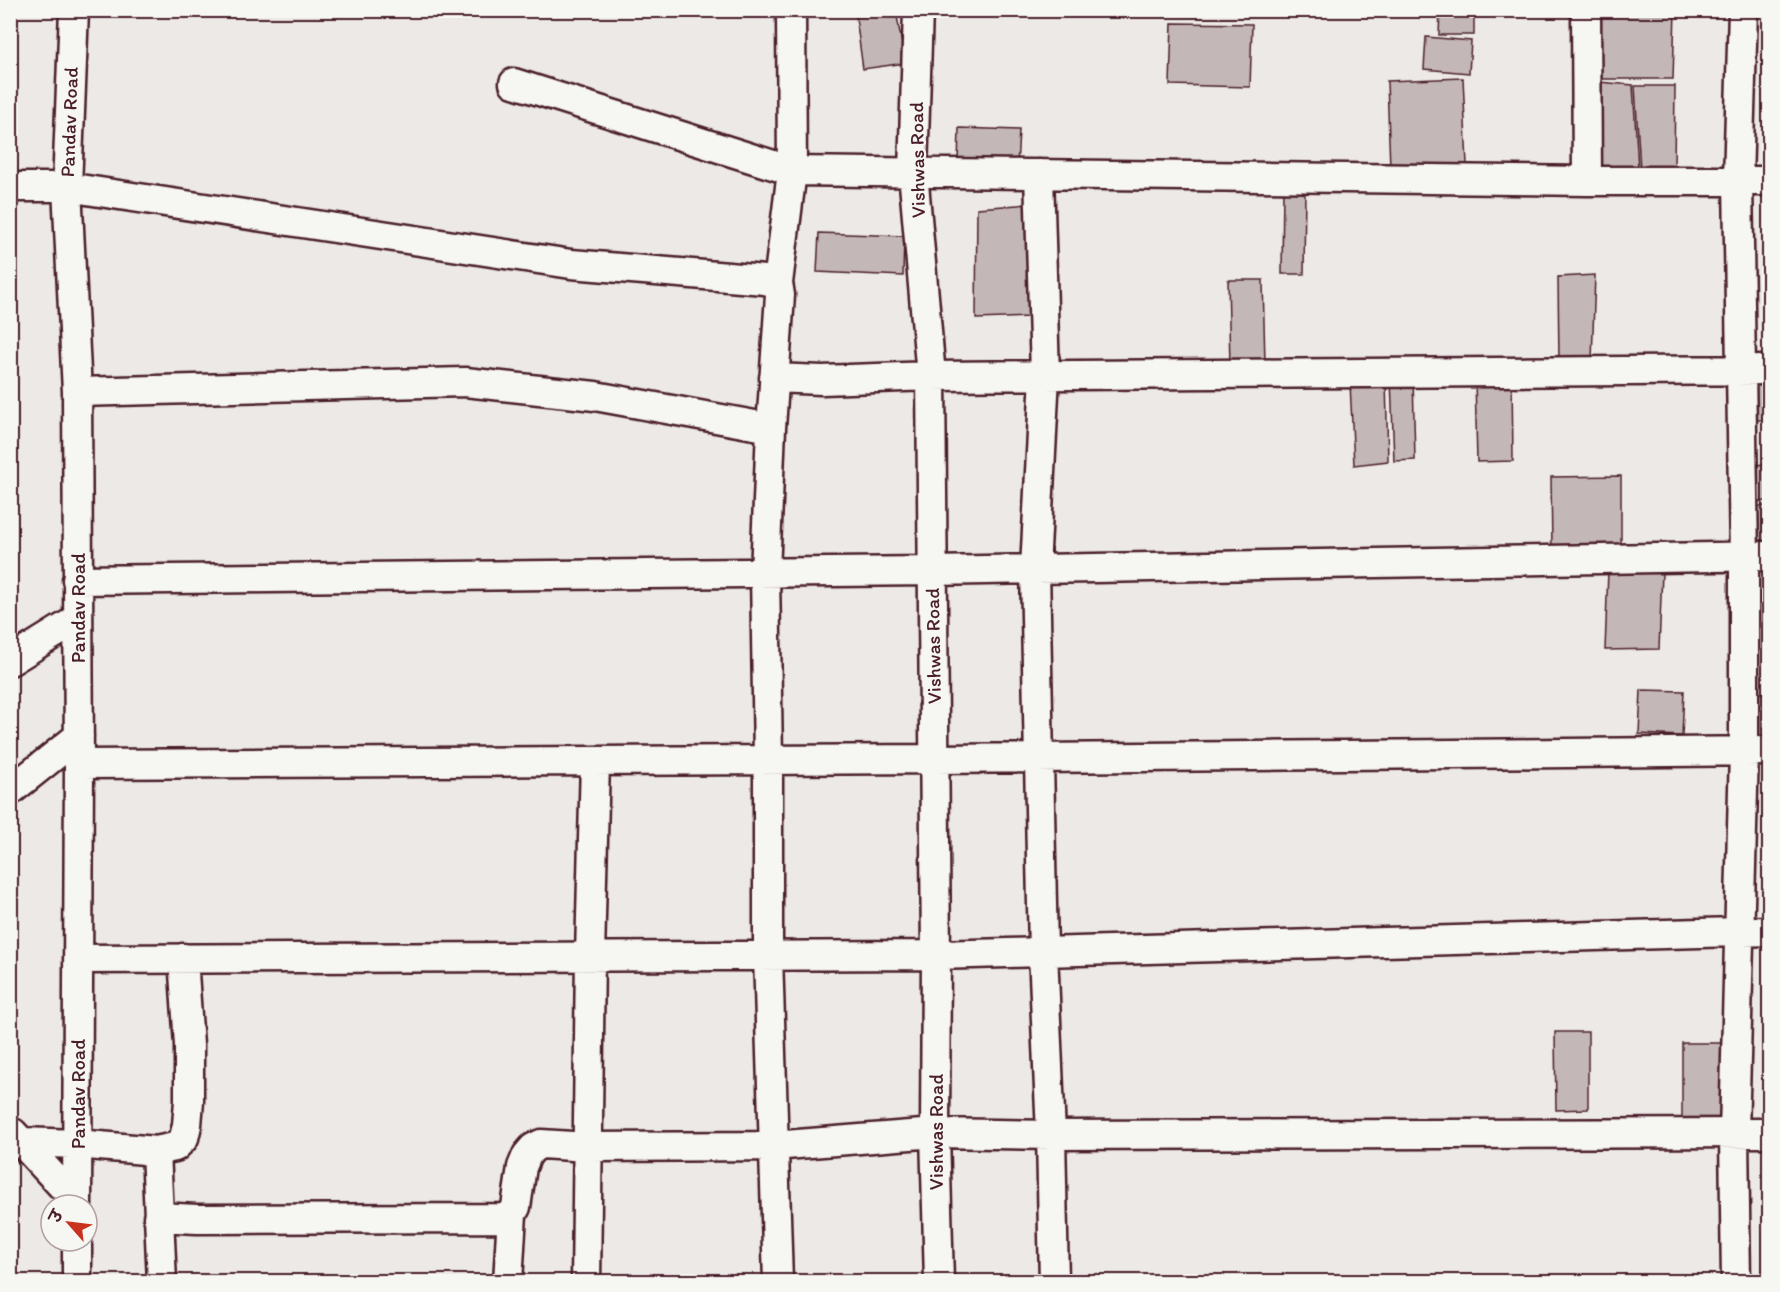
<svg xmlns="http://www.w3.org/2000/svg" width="1780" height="1292" viewBox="0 0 1780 1292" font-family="Itim,'Playpen Sans Deva',sans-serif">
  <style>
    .building { fill: #c4b7b7; stroke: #4a1f2b; stroke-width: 1.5 }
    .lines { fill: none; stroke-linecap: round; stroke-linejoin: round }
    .minor-casing { stroke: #4a1f2b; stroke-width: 33 }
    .minor { stroke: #f6f6f2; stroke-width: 28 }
    .labels { text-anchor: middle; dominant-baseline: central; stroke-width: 4.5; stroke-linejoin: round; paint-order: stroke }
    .street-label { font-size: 20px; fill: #4a1f2b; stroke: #f6f6f2 }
  </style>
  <rect width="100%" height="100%" fill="#ece9e6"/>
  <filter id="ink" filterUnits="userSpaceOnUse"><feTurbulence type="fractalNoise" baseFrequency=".0167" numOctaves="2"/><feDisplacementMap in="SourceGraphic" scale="12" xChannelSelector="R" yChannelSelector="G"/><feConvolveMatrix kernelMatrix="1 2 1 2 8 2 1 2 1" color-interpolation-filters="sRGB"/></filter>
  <g filter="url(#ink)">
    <!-- building -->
    <path class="building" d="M 855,10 L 896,10 L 905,63 L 863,69 Z
      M 1440,10 L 1474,10 L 1474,35 L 1439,35 Z
      M 1594,10 L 1675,10 L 1673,79 L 1594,79 Z
      M 1172,23 L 1252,24 L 1250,87 L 1170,85 Z
      M 1426,37 L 1471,41 L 1469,73 L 1424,69 Z
      M 1463,78 L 1467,165 L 1390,168 L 1387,81 Z
      M 1598,82 L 1633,85 L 1638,168 L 1594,170 Z
      M 1635,86 L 1675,86 L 1674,167 L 1640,169 Z
      M 959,128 L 1019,130 L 1017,167 L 958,165 Z
      M 1283,188 L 1305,189 L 1304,274 L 1282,274 Z
      M 1030,204 L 1031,317 L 976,319 L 977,208 Z
      M 819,233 L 904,236 L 903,276 L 817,272 Z
      M 1595,275 L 1592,360 L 1559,360 L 1558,277 Z
      M 1228,280 L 1263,280 L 1265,364 L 1230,365 Z
      M 1770,375 L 1770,420 L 1751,420 L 1748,376 Z
      M 1413,377 L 1415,460 L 1394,461 L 1391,378 Z
      M 1475,378 L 1512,378 L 1513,461 L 1477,462 Z
      M 1386,381 L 1388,461 L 1354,465 L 1350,383 Z
      M 1770,464 L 1770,501 L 1749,502 L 1749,465 Z
      M 1621,476 L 1621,548 L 1552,548 L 1551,477 Z
      M 1755,506 L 1770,506 L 1770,547 L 1755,547 Z
      M 1608,571 L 1662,572 L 1659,649 L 1605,650 Z
      M 1641,690 L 1684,691 L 1682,736 L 1639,734 Z
      M 1749,693 L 1770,693 L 1770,739 L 1750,739 Z
      M 1555,1032 L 1588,1032 L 1588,1109 L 1556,1110 Z
      M 1682,1043 L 1723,1043 L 1724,1122 L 1682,1122 Z
      M 272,1276 L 308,1277 L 307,1282 L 272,1282 Z
      M 348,1278 L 348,1282 L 311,1282 L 311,1280 Z"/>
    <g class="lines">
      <defs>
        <path id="minor" d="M 74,10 L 67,187 L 77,392 L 79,764 L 77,1205
          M 918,10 L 913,172 L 931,376 L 936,955 L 935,1133 L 939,1282
          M 1586,10 L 1587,181
          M 514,83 L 792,171 L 1587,181 L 1770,181
          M 1039,174 L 1045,375 L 1035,569 L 1043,952 L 1051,1135 L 1054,1282
          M 10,187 L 67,187 L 571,264 L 765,280 L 778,283
          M 774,378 L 822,380 L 931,376 L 1770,370
          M 77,392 L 465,382 L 595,396 L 771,428
          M 77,580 L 932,571 L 1770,556
          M 10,661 L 78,619
          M 79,764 L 934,759 L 1770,751
          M 10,791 L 79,736
          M 78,959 L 936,955 L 1770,931
          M 13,1133 L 77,1202
          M 21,1142 L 77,1144 L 156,1151 L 175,1147 L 184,1138 L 187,1125 L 189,1101 L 189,1045 L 183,958
          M 156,1151 L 162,1282
          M 158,1217 L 197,1219 L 503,1218 L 512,1214 L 516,1207 L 522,1167 L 527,1155 L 533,1148 L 541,1144 L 588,1147 L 773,1146 L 935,1133 L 1051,1135 L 1770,1133
          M 77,1282 L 77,1241
          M 508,1282 L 512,1214
          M 586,1282 L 590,956 L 595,761
          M 778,1282 L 768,955 L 768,759 L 765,573 L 771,428 L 780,295 L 778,283 L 792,171 L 791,10
          M 1736,1282 L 1734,1134 L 1744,751 L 1744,558 L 1738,180 L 1743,10"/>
      </defs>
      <!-- minor casing -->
      <use href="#minor" class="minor-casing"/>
      <!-- minor -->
      <use href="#minor" class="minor"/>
    </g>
  </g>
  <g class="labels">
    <!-- street labels -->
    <g class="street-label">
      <text transform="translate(69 122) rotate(-88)">Pandav Road</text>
      <text transform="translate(917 160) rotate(-91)">Vishwas Road</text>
      <text transform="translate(78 608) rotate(-90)">Pandav Road</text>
      <text transform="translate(933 646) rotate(-91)">Vishwas Road</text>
      <text transform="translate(78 1094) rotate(-90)">Pandav Road</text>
      <text transform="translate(936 1132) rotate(-90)">Vishwas Road</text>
    </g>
  </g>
  <!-- margin -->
  <rect width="1780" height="1292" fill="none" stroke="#f6f6f2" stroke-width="36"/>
  <rect x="18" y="18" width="1744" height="1256" fill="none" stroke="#4a1f2b" stroke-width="2" filter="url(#ink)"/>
  <!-- north arrow -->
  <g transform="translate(69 1223) rotate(298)"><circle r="28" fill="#f6f6f2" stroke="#b1a0a2" stroke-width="1.5"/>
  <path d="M0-4.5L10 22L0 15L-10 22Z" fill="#c8321e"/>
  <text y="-9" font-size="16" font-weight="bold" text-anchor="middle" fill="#4a1f2b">उ</text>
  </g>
</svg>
